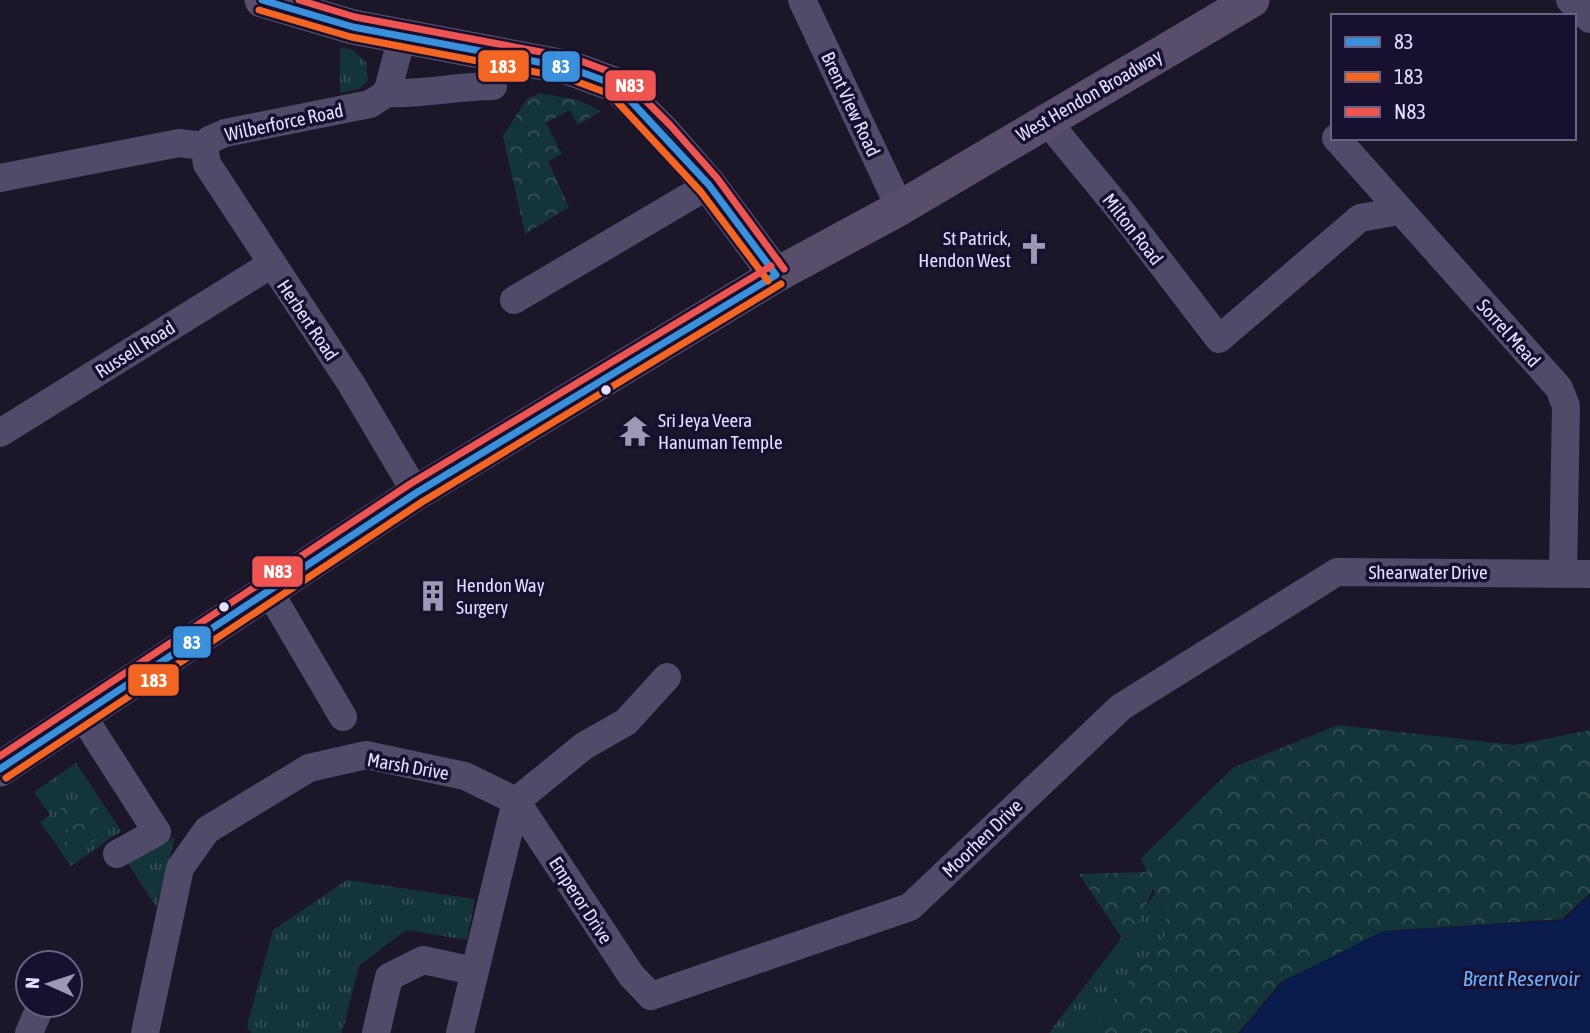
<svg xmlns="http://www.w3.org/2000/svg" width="1590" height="1033" viewBox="0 0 1590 1033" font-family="'Asap Condensed',sans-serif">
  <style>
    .grass { fill: url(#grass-tufts) }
    .forest { fill: url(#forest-crowns) }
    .water { fill: #091c4d }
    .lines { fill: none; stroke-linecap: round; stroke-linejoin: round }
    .minor { stroke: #4f4b69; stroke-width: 28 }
    .major { stroke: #594d6c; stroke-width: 35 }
    .bus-1-casing { stroke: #17102f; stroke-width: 12 }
    .bus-2-casing { stroke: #17102f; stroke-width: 12 }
    .bus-3-casing { stroke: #17102f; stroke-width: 12 }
    .bus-1 { stroke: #3a90db; stroke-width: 7 }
    .bus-2 { stroke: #f26522; stroke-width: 7 }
    .bus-3 { stroke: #ee5450; stroke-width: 7 }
    .bus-dot { fill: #e4deff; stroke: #17102f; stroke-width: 2.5 }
    .labels { text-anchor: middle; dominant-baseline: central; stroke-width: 7; stroke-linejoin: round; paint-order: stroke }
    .street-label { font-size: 19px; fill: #e4deff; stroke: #17102f }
    .poi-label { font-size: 19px; fill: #e4deff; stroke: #17102f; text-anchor: start }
    .water-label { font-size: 21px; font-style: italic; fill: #6cb1ff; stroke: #17102f }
    .line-badge { stroke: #17102f; stroke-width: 2.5 }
    .badge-label { font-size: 19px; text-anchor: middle; font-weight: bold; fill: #fff }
  </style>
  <defs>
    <pattern id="grass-tufts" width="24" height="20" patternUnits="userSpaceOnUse" patternTransform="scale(1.75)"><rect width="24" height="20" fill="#133438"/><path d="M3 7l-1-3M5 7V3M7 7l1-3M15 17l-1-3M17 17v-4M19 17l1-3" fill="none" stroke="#355156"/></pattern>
    <pattern id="forest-crowns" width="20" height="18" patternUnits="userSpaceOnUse" patternTransform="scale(1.75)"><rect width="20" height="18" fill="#133438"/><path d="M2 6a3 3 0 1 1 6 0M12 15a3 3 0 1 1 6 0" fill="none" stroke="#355156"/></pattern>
  </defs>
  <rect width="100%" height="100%" fill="#1b1728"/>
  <!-- grass -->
  <path class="grass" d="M 340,48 L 351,49 L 366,62 L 368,81 L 359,89 L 340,93 Z
    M 76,763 L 121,831 L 71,866 L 40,822 L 50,815 L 34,792 Z
    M 175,837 L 156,907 L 128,863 Z
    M 347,880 L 475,899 L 467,940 L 406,930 L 359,966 L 342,1033 L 251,1033 L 247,1026 L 273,930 Z
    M 1155,894 L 1170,930 L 1087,1033 L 1049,1033 Z"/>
  <!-- forest -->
  <path class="forest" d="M 539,93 L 578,100 L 601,111 L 578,125 L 570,110 L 546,123 L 562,154 L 548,161 L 569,207 L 525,234 L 503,136 L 527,99 Z
    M 1338,725 L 1515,745 L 1590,730 L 1590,893 L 1562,919 L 1384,931 L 1281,982 L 1238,1033 L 1087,1033 L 1170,930 L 1153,889 L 1128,947 L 1079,874 L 1147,872 L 1141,858 L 1234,767 Z
    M 78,801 L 96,804 L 108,833 L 73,853 L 63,851 L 69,826 L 60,819 L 61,803 Z"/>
  <!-- water -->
  <path class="water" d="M 1590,895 L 1590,1033 L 1239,1033 L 1284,981 L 1381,932 L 1565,920 Z"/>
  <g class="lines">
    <!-- minor -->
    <path class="minor" d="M 802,0 L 900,208
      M 1570,0 L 1590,19
      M 387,93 C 423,95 457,86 493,86
      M 1046,120 L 1121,211 L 1219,339 L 1360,218 L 1399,211
      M 1336,138 L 1559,388 L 1566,406 L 1563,573
      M 204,146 L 207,164 L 352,385 L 416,493
      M 0,178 L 179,143 L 204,146 L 209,140 L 225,133 L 370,104 L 387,93 L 402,37
      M 514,300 L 709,185
      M 0,433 L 270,265
      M 269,591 L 343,717
      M 82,715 L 157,832 L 117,854
      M 516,801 L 631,975 L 651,996 L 910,907 L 1121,707 L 1337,572 L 1590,574
      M 29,1033 L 41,1005
      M 145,1033 L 180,868 L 207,830 L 309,768 L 366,755 L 465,776 L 516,801 L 584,746 L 626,722 L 667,677
      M 376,1033 L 389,977 L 423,960 L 474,971
      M 460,1033 L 516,801"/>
    <!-- major -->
    <path class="major" d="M 262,0 L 353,27 L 570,68 L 616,85 L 663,132 L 709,185 L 776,275
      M 0,769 L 416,493 L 776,275 L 900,208 L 1252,0"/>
    <defs>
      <path id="bus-1" d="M 262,0 L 353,27 L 570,68 L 616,85 L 709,185 L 776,275
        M 0,769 L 416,493 L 776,275"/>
      <path id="bus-2" d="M 259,10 L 351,37 L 567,78 L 610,94 L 701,192 L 768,281
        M 6,778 L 422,502 L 781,284"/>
      <path id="bus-3" d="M 299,0 L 355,17 L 573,58 L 621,76 L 670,125 L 717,178 L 784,269
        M 0,756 L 410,484 L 771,266"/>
    </defs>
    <!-- bus-1 casing -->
    <use href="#bus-1" class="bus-1-casing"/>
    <!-- bus-2 casing -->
    <use href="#bus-2" class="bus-2-casing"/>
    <!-- bus-3 casing -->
    <use href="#bus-3" class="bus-3-casing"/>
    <!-- bus-1 -->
    <use href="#bus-1" class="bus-1"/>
    <!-- bus-2 -->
    <use href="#bus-2" class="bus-2"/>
    <!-- bus-3 -->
    <use href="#bus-3" class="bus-3"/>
  </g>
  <!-- icons -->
  <defs>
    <symbol id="church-bare" viewBox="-9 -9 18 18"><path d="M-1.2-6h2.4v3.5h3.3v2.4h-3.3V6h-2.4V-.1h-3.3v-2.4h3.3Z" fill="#9e98b4" stroke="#17102f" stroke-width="2.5" paint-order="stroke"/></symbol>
    <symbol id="temple-bare" viewBox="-9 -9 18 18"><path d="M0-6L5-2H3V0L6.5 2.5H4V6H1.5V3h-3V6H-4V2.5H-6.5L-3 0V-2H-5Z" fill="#9e98b4" stroke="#17102f" stroke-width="2.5" paint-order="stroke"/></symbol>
    <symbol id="building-bare" viewBox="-9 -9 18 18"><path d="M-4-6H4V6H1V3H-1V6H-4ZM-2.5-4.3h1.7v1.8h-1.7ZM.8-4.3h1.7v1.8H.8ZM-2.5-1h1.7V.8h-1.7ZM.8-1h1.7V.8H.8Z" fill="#9e98b4" stroke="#17102f" stroke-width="2.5" paint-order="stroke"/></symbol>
  </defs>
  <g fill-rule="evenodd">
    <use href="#church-bare" x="1012" y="227" width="44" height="44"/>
    <use href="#temple-bare" x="613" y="409" width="44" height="44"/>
    <use href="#building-bare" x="411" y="574" width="44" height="44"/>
  </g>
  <!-- markers -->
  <g class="bus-dot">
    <circle cx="606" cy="390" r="6"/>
    <circle cx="224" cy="607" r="6"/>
  </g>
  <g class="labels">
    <!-- street labels -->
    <g class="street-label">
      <text transform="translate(1089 95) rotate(-30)">West Hendon Broadway</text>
      <text transform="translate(851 104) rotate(65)">Brent View Road</text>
      <text transform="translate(284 122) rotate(-12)">Wilberforce Road</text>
      <text transform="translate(1133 229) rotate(52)">Milton Road</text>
      <text transform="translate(308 320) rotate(56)">Herbert Road</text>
      <text transform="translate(1509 333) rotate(48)">Sorrel Mead</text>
      <text transform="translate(135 349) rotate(-32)">Russell Road</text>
      <text x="1428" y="572">Shearwater Drive</text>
      <text transform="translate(408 766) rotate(10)">Marsh Drive</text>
      <text transform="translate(982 838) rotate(-44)">Moorhen Drive</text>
      <text transform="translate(581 900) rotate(57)">Emperor Drive</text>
    </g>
    <!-- poi labels -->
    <g class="poi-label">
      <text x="1011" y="238" text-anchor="end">St Patrick,<tspan x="1011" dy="22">Hendon West</tspan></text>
      <text x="658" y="420">Sri Jeya Veera<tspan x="658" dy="22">Hanuman Temple</tspan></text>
      <text x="456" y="585">Hendon Way<tspan x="456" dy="22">Surgery</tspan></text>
    </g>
    <!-- water labels -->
    <g class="water-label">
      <text x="1521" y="978">Brent Reservoir</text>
    </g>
  </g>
  <g class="line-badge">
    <rect x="477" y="49" width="53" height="34" rx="7" fill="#f26522"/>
    <rect x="541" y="50" width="40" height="33" rx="7" fill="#3a90db"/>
    <rect x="604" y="69" width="53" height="33" rx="7" fill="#ee5450"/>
    <rect x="251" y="555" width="53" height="33" rx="7" fill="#ee5450"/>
    <rect x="172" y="625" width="40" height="34" rx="7" fill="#3a90db"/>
    <rect x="127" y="663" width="53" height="34" rx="7" fill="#f26522"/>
  </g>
  <g class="badge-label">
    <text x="503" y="73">183</text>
    <text x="561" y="73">83</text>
    <text x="630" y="92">N83</text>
    <text x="278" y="578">N83</text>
    <text x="192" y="649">83</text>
    <text x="154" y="687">183</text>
  </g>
  <!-- legend -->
  <rect x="1331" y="14" width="245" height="126" fill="#17102f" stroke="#696282" stroke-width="2"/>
  <rect x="1345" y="37" width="35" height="10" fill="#3a90db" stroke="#696282" stroke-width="2"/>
  <text x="1394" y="49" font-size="21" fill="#e4deff">83</text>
  <rect x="1345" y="72" width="35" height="10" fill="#f26522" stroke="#696282" stroke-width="2"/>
  <text x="1394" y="84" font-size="21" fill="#e4deff">183</text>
  <rect x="1345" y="107" width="35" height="10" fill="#ee5450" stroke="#696282" stroke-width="2"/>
  <text x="1394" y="119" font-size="21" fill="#e4deff">N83</text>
  <!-- north arrow -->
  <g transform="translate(49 984) rotate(273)"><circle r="33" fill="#17102f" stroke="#696282" stroke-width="2"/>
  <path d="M0-5L12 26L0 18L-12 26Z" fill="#9e98b4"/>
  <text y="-10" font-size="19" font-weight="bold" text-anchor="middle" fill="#e4deff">N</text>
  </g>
</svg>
